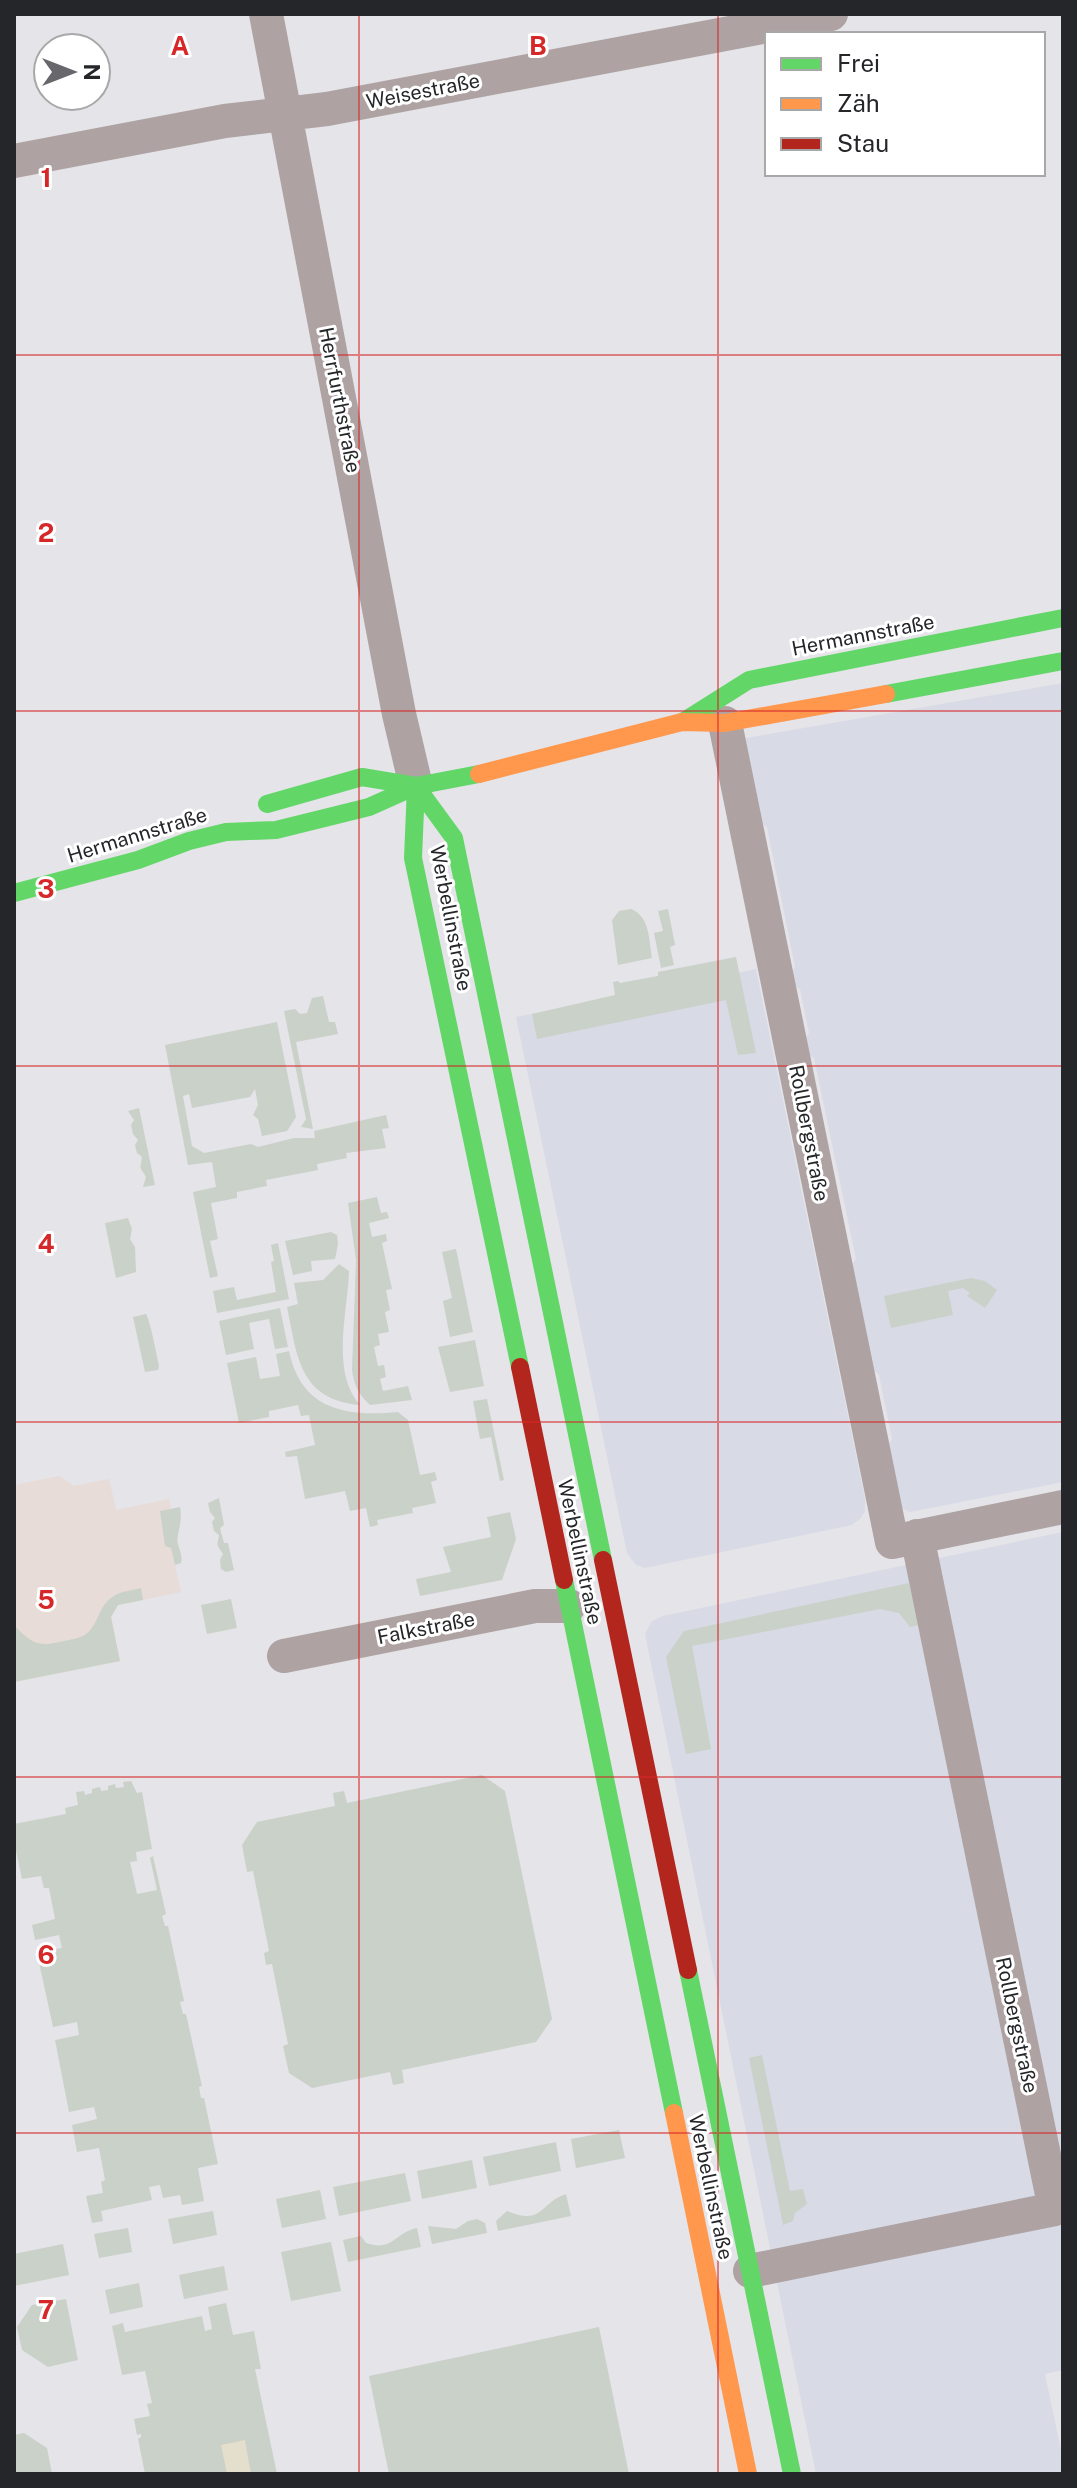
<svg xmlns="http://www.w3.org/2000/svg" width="1077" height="2488" viewBox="0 0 1077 2488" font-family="'Public Sans',sans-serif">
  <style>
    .built { fill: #d8dae6 }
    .education { fill: #e7dcd7 }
    .green { fill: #cad1c9 }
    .sand { fill: #e4decc }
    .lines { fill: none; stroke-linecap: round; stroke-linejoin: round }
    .street { stroke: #aea3a2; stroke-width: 34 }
    .fast { stroke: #63d668; stroke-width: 18 }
    .slow { stroke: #ff974d; stroke-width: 18 }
    .jam { stroke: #b3261e; stroke-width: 18 }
    .grid { fill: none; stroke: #d62828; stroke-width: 2; stroke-opacity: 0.55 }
    .labels { text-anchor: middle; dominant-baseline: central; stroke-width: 6; stroke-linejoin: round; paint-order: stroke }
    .street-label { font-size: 20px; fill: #252629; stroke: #fff }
    .grid-label { font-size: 26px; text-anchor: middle; font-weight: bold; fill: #d62828; stroke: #fff; stroke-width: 6; stroke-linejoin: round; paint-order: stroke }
  </style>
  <rect width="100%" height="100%" fill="#e4e4e9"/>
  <!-- built -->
  <path class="built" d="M 1063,683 L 1063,1482 L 910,1512 L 901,1508 L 884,1454 L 892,1439 L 879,1375 L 865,1363 L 846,1273 L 856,1259 L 814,1058 L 801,1050 L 800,1046 L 809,1033 L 800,989 L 787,981 L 786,977 L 795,967 L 767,827 L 753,818 L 742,765 L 746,738 Z
    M 756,969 L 865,1499 L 865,1511 L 861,1518 L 852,1525 L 645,1568 L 636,1565 L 627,1553 L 516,1017 Z
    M 1063,1532 L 1063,2370 L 1045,2374 L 1063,2460 L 1063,2474 L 816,2474 L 645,1634 L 652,1621 L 663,1616 Z"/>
  <!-- education -->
  <path class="education" d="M 60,1476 L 73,1486 L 109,1479 L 116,1510 L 169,1499 L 177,1540 L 171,1548 L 181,1592 L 118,1605 L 111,1617 L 120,1661 L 14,1682 L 14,1485 Z"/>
  <!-- green -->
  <path class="green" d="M 631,909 C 650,916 649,941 652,958 L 618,965 L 612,920 L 619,911 Z
    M 668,909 L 675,945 L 670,947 L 674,965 L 661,968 L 654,933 L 663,931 L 658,911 Z
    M 736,957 L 756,1053 L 738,1055 L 726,1000 L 537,1039 L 532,1014 L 615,995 L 613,982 L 618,981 L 620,983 L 658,976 L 658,972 Z
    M 323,996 L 329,1022 L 335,1022 L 338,1034 L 296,1042 L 313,1129 L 301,1127 L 306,1119 L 284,1011 L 295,1009 L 300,1014 L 307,1013 L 312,998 Z
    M 277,1022 L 296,1117 L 287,1131 L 262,1136 L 258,1119 L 253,1115 L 258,1105 L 255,1089 L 250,1097 L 192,1108 L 189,1094 L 183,1096 L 192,1146 L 204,1153 L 251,1144 L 258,1147 L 294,1138 L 315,1138 L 314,1131 L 386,1115 L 389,1128 L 382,1129 L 386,1148 L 346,1153 L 347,1158 L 317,1164 L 318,1170 L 266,1180 L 267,1186 L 237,1192 L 237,1198 L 211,1203 L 218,1239 L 210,1241 L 218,1276 L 210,1278 L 193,1192 L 216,1187 L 212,1162 L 188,1165 L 165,1045 Z
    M 139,1108 L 155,1185 L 143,1187 L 146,1177 C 139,1165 140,1171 142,1157 L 137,1153 L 135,1145 L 138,1140 L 133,1134 L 131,1125 L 134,1120 L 128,1111 Z
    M 377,1197 L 381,1213 L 387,1212 L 389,1218 L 369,1223 L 372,1237 L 386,1234 L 387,1241 L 382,1243 L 392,1289 L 386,1290 L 390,1310 L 385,1312 L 389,1332 L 378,1334 L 380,1345 L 374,1347 L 378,1366 L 384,1365 L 386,1377 L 380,1379 L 383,1391 L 408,1386 L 412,1400 L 370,1405 C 358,1394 354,1385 352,1370 L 356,1260 L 348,1203 Z
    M 128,1218 L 132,1229 L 130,1239 L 135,1247 L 136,1272 L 116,1278 L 105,1223 Z
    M 331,1232 L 337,1235 L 338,1244 L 335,1259 L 311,1261 L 312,1271 L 293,1275 L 285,1241 Z
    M 278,1243 L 289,1299 L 217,1313 L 213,1291 L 234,1287 L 237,1300 L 276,1292 L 271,1262 L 274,1261 L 271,1245 Z
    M 456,1249 L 473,1332 L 450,1337 L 443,1301 L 452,1298 L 442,1252 Z
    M 339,1264 L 349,1271 C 348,1312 330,1371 360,1405 C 299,1400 297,1355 287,1307 L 298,1304 L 294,1283 L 323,1280 Z
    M 971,1278 L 985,1281 L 997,1290 L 985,1308 L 967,1296 L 970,1293 L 963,1288 L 948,1291 L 953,1315 L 891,1328 L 884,1296 Z
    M 280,1308 L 288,1347 L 275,1349 L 269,1319 L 249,1323 L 254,1349 L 226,1355 L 219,1321 Z
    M 146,1314 C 150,1320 157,1356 159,1366 L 158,1370 L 145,1372 L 133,1317 Z
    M 475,1340 L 484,1386 L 450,1392 L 438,1347 Z
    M 289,1351 C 301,1410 346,1417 398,1412 L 408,1420 L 420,1475 L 435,1472 L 437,1480 L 431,1482 L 436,1503 L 412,1508 L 413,1513 L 377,1520 L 378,1525 L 370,1527 L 366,1508 L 350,1511 L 345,1491 L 305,1499 L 297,1456 L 286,1457 L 285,1452 L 315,1445 L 309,1415 L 301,1416 L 298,1405 L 269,1411 L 269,1417 L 239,1423 L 227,1363 L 256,1357 L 260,1379 L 280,1376 L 276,1354 Z
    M 487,1399 L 504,1480 L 500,1481 L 491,1437 L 480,1439 L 473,1401 Z
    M 219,1498 L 224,1525 L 220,1528 L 224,1543 L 228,1543 L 234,1570 L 226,1572 L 221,1569 L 220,1560 L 223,1554 C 216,1543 217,1548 219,1535 L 214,1531 L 212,1522 L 215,1518 L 210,1512 L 208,1503 Z
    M 180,1507 C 182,1520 180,1524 178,1535 C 175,1545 184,1553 181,1563 L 175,1565 L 171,1548 L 165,1546 L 160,1511 Z
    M 510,1512 L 516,1539 L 502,1580 L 420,1596 L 416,1579 L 451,1572 L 443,1547 L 491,1537 L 487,1517 Z
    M 909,1583 L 919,1625 L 910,1627 L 899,1613 L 880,1609 L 692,1646 L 711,1749 L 686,1754 L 666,1657 L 684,1631 Z
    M 141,1588 L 143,1600 L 118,1605 L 111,1617 L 120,1661 L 14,1682 L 14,1625 C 35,1648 42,1646 69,1640 C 78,1638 85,1637 91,1629 C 99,1619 100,1606 111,1598 C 119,1591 131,1591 141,1588 Z
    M 231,1599 L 237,1628 L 207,1634 L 201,1605 Z
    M 482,1775 L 505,1791 L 552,2019 L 536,2042 L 402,2070 L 404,2083 L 393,2085 L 390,2072 L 312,2088 L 289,2073 L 283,2046 L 288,2044 L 272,1964 L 266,1965 L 264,1953 L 269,1951 L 253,1871 L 247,1872 L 242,1845 L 257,1822 L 335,1806 L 333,1793 L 344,1791 L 347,1803 Z
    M 131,1781 L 137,1793 L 142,1792 L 152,1849 L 136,1852 L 137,1861 L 130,1862 L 137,1894 L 157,1890 L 150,1858 L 153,1856 L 166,1914 L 162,1916 L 165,1926 L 168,1926 L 184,2001 L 180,2002 L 183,2014 L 186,2014 L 202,2086 L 199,2087 L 201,2098 L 204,2098 L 218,2164 L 198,2168 L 204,2201 L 182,2205 L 180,2195 L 163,2198 L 160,2185 L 149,2187 L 152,2200 L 101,2211 L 103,2221 L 92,2223 L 86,2196 L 103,2193 L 101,2182 L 105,2180 L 99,2148 L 77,2152 L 72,2125 L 97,2119 L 94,2107 L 69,2112 L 55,2040 L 79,2035 L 77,2022 L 53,2027 L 37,1953 L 62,1948 L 59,1935 L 35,1940 L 32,1925 L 55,1919 L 49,1888 L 44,1888 L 41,1876 L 22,1879 L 14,1841 L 14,1824 L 66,1814 L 65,1808 L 78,1805 L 76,1792 L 84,1791 L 85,1795 L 92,1793 L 92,1789 L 100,1787 L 101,1791 L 108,1790 L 108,1786 L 115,1784 L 116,1788 L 124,1787 L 123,1782 Z
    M 762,2055 L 790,2191 L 803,2189 L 807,2204 L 795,2213 L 793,2221 L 783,2225 L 749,2058 Z
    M 619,2130 L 625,2158 L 576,2168 L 571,2139 Z
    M 556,2142 L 561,2171 L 489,2186 L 483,2157 Z
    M 472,2160 L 477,2188 L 422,2199 L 417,2171 Z
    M 405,2173 L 411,2201 L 339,2216 L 333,2187 Z
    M 320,2190 L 326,2219 L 282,2228 L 276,2199 Z
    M 566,2194 L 571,2216 L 498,2231 L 496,2221 L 507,2211 C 544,2226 539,2203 566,2194 Z
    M 213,2211 L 217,2235 L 173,2244 L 168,2219 Z
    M 477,2219 L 485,2223 L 487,2233 L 432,2244 L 428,2226 L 456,2229 L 468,2221 Z
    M 128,2228 L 132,2252 L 99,2258 L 94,2234 Z
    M 417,2228 L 421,2247 L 348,2262 L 343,2240 L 361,2236 L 366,2243 C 393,2252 394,2233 417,2228 Z
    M 331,2242 L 341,2291 L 291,2301 L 281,2252 Z
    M 63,2244 L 69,2275 L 14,2286 L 14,2254 Z
    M 224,2266 L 228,2290 L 184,2299 L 179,2275 Z
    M 139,2283 L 143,2307 L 110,2314 L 105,2290 Z
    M 66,2299 L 78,2360 L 48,2367 L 22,2350 L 17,2327 L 32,2305 Z
    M 226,2303 L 233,2335 L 254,2331 L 261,2369 L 255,2369 L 277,2474 L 145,2474 L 138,2439 L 141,2437 L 141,2434 L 137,2435 L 134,2419 L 150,2416 L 147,2404 L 152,2403 L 145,2371 L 122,2375 L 112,2326 L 123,2323 L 125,2332 L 202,2316 L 205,2331 L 212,2329 L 208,2307 Z
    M 599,2327 L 629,2474 L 389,2474 L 369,2376 Z
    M 24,2433 L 47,2448 L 52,2474 L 14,2474 L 14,2435 Z"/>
  <!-- sand -->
  <path class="sand" d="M 245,2440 L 251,2474 L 227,2474 L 221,2445 Z"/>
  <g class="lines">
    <!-- street -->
    <path class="street" d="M 266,14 L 399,714 L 416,786
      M 14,161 L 225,121 L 327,109 L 831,14
      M 725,723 L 892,1542 L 1063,1507
      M 284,1656 L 535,1606 L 569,1606
      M 750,2271 L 1055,2209 L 917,1536"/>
    <!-- fast -->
    <path class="fast" d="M 886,694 L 1063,661
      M 684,721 L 749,680 L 1063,618
      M 416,786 L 454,838 L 603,1560
      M 416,786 L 413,858 L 520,1367
      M 267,804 L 362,777 L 416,786
      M 14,893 L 138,860 L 189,841 L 226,832 L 276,830 L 369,807 L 416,786 L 479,774
      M 564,1580 L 674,2113
      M 688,1970 L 792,2474"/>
    <!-- slow -->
    <path class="slow" d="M 479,774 L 682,722 L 725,723 L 886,694
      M 674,2113 L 748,2474"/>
    <!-- jam -->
    <path class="jam" d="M 520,1367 L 564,1580
      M 603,1560 L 688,1970"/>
  </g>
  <!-- grid -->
  <path class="grid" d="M 359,14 L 359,2474M 718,14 L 718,2474M 14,355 L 1063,355M 14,711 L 1063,711M 14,1066 L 1063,1066M 14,1422 L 1063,1422M 14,1777 L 1063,1777M 14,2133 L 1063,2133"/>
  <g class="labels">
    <!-- street labels -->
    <g class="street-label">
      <text transform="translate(423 91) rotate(-11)">Weisestraße</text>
      <text transform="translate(340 400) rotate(79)">Herrfurthstraße</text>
      <text transform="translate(863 635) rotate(-11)">Hermannstraße</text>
      <text transform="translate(137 835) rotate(-17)">Hermannstraße</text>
      <text transform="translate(451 918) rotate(79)">Werbellinstraße</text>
      <text transform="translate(809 1133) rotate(79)">Rollbergstraße</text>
      <text transform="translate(580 1552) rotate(78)">Werbellinstraße</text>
      <text transform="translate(426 1628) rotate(-11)">Falkstraße</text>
      <text transform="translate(1017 2025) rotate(78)">Rollbergstraße</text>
      <text transform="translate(711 2187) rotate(78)">Werbellinstraße</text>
    </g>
  </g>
  <g class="grid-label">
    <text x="180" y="55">A</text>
    <text x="538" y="55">B</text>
    <text x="46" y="187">1</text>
    <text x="46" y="542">2</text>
    <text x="46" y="898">3</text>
    <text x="46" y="1253">4</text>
    <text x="46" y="1609">5</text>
    <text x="46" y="1964">6</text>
    <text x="46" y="2319">7</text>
  </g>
  <!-- border -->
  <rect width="1077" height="2488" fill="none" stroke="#252629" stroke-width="32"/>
  <!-- legend -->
  <rect x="765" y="32" width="280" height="144" fill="#ffffff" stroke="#a8a8a9" stroke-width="2"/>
  <rect x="781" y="58" width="40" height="12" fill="#63d668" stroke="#a8a8a9" stroke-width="2"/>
  <text x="837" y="72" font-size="24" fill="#252629">Frei</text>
  <rect x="781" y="98" width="40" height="12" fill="#ff974d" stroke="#a8a8a9" stroke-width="2"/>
  <text x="837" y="112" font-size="24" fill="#252629">Zäh</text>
  <rect x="781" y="138" width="40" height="12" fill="#b3261e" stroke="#a8a8a9" stroke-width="2"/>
  <text x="837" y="152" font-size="24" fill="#252629">Stau</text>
  <!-- north arrow -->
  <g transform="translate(72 72) rotate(90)"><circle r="38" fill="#ffffff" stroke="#a8a8a9" stroke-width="2"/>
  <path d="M0-6L14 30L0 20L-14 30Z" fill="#68686c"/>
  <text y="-12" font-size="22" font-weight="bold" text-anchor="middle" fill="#252629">N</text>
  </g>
</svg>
